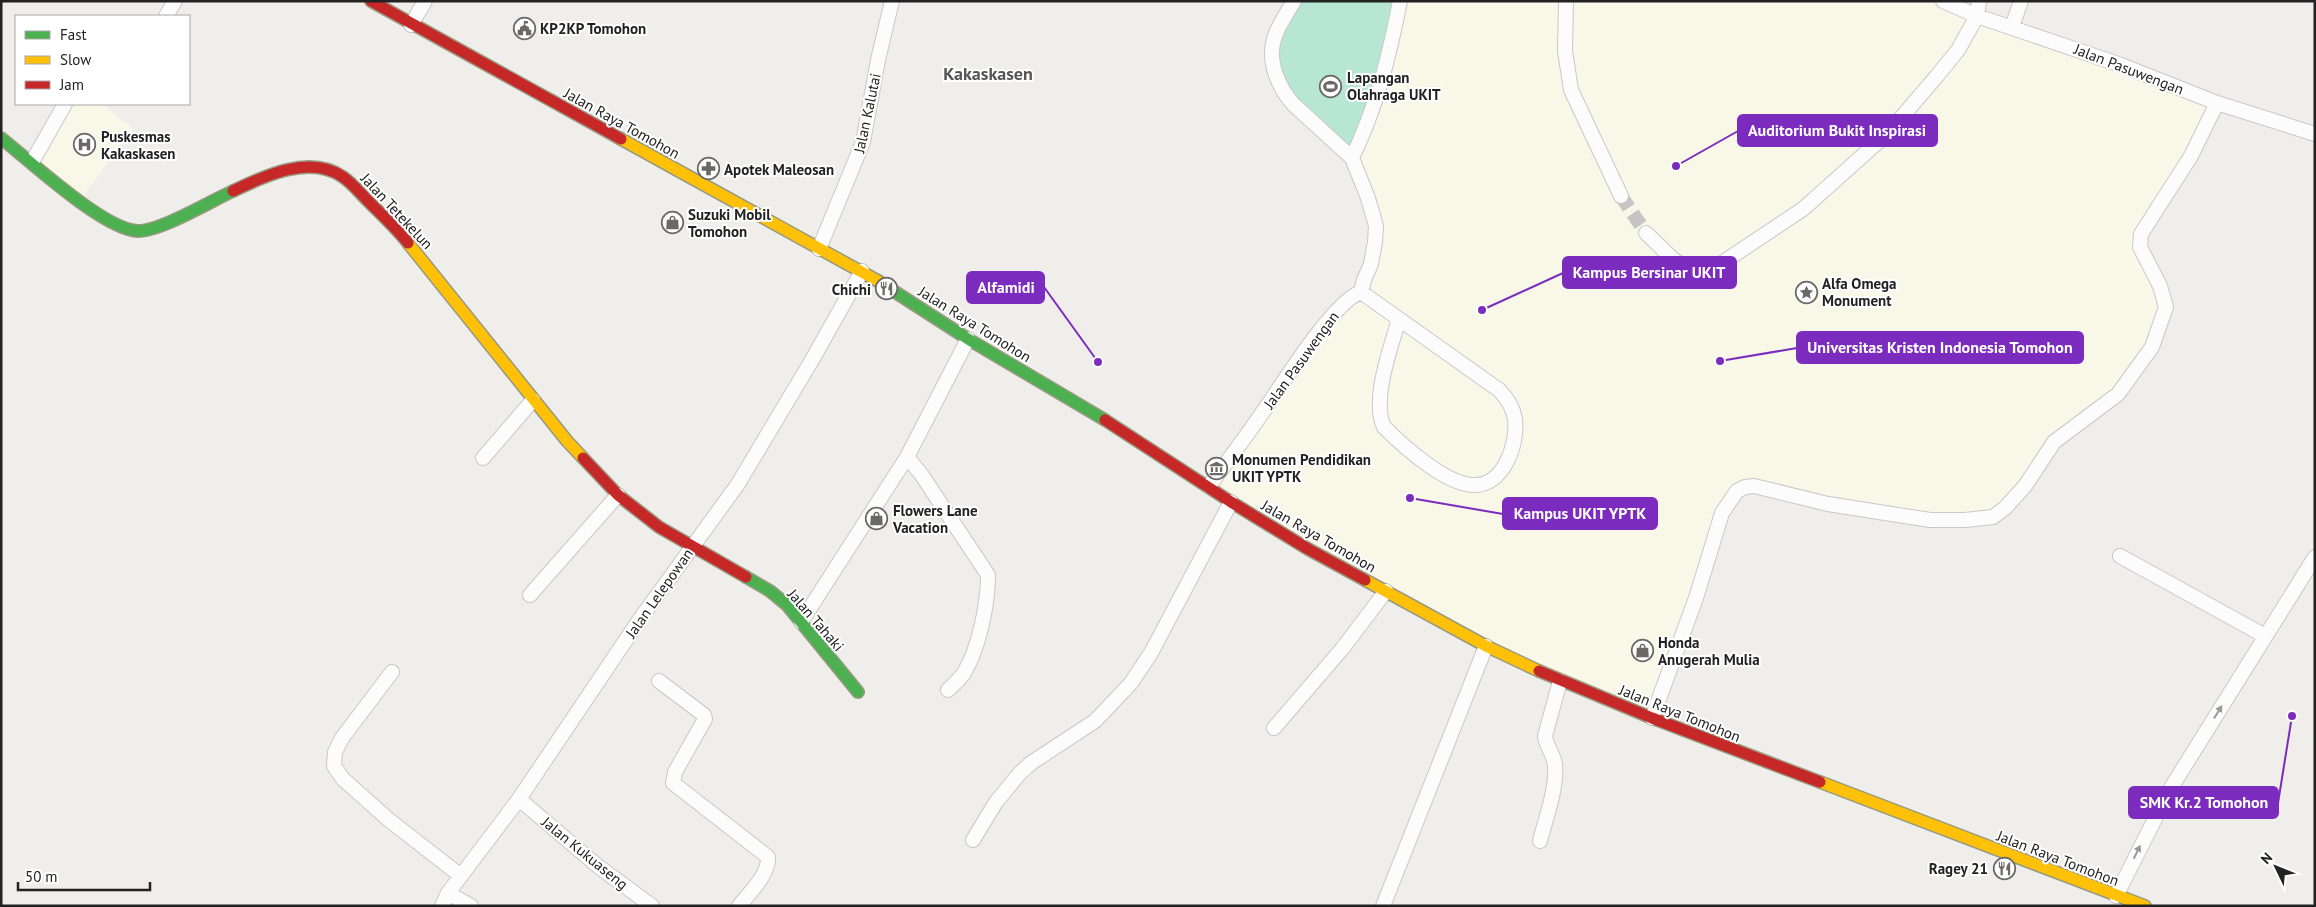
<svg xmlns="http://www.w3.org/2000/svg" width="2316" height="907" viewBox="0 0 2316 907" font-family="'PT Sans',sans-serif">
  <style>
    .education { fill: #f8f7e8 }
    .pitch { fill: #b7e6d2 }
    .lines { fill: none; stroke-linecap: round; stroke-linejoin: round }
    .street-tunnel { stroke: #c7c5c3; stroke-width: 14; stroke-dasharray: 14 7; stroke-linecap: butt }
    .street-casing { stroke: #c9c8c7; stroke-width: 16 }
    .fast-casing { stroke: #999a82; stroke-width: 14 }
    .slow-casing { stroke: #999a82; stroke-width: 14 }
    .jam-casing { stroke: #999a82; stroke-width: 14 }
    .street { stroke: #fdfcfc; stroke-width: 14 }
    .fast { stroke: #4caf50; stroke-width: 11 }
    .slow { stroke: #ffc107; stroke-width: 11 }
    .jam { stroke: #c62828; stroke-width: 11 }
    .oneway { fill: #9a9a9a }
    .labels { text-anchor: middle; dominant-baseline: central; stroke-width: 4; stroke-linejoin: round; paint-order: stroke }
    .poi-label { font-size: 15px; font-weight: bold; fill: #222; stroke: #fff; text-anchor: start }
    .street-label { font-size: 15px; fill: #222; stroke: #fff }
    .quarter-label { font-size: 18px; font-weight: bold; fill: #555; stroke: #fff }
    .leader { fill: none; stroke: #7b2cbf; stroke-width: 2 }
    .callout-dot { fill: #7b2cbf; stroke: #fff; stroke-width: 2 }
    .callout { fill: #7b2cbf; stroke: #7b2cbf; stroke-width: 2 }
    .callout-label { font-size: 16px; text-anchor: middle; font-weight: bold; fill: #fff }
  </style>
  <rect width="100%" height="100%" fill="#f0eeeb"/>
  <!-- education -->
  <path class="education" d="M 1294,1 L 1943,1 L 2217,103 L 2141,234 L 2166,307 L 2138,366 L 2071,428 L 2005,508 L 1965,520 L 1754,486 L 1729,500 L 1652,718 L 1560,681 L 1209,486 L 1352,296 L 1371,264 L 1373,215 Z
    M 75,104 L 102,104 L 133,129 L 83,196 L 38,160 Z"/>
  <!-- pitch -->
  <path class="pitch" d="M 1294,1 L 1400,1 L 1352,158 L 1285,95 L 1273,40 Z"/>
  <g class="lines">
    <!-- street-tunnel -->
    <path class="street-tunnel" d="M 1621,196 L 1646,233"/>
    <defs>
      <path id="street" d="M 1566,1 L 1565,51 L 1571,90 L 1621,196
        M 1943,1 L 1977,16 L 2121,65 L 2217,103 L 2315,134
        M 166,16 L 175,1
        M 411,25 L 425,1
        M 2012,27 L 2021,1
        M 1352,158 C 1377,106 1389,57 1400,1
        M 32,162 L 65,104
        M 1646,233 L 1674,260 L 1690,269 L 1719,265 L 1803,209 L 1888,133 L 1936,77 L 1958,50 L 1977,16 L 1979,1
        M 819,249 L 863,142 L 878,60 L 892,1
        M 1361,292 L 1499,390 C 1507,398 1513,407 1515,419 C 1518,444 1504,487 1472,485 C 1444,483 1403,446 1384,427 C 1371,400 1391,347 1399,319
        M 907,457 L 921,474 L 988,575 C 988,604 979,648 964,673 C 960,679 953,685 948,690
        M 483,458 L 533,400
        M 1209,486 C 1228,461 1247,435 1265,409 C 1284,382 1333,302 1361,292 L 1364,280 L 1371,264 L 1375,242 L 1376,226 L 1368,198 L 1352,158 L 1293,104 C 1279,88 1267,62 1274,39 C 1277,27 1287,13 1294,1
        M 2120,556 L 2265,636
        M 530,595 L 618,495
        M 801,622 L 907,457 L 968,339
        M 392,672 L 342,738 L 335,752 L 334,766 L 343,779 L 389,820 L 461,876
        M 659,681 L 704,715 L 705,719 L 675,772 L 673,783 L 768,857 C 769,875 749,893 739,906
        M 1652,718 L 1696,598 L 1722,513 L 1737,491 L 1745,487 L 1754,486 L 1828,504 L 1930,520 L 1965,520 L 1993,517 L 2005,508 L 2025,486 L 2054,442 L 2118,394 L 2152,347 L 2166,307 L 2160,286 L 2140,247 L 2141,234 L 2191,156 L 2217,103
        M 1274,728 L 1342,649 L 1386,591
        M 519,799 L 599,867 L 652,906
        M 973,840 L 996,802 L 1020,773 L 1031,763 L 1095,721 L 1131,683 L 1151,653 L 1231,502
        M 1540,841 C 1546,817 1557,789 1555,765 C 1554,754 1546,747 1545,736 L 1560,681
        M 448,893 L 471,906
        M 2116,896 L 2169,791 L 2315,557
        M 442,906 L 448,893 L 519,799 L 640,619 L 738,484 L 812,360 L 862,271
        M 1383,906 L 1486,646"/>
      <path id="fast" d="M 1,138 C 30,161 104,230 138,231 C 161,231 211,201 233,191
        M 878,281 L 968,339 L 1105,420
        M 746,577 L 770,591 L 787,605 L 858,692"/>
      <path id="slow" d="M 621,139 L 878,281
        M 408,243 L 567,441 L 583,458
        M 1365,580 L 1486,646 L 1539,671
        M 1820,782 L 2145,906"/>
      <path id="jam" d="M 371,1 L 621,139
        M 233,191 C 264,176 310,154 343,177 C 352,183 360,193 368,201 C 382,215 396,228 408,243
        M 1105,420 L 1231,502 L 1308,549 L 1365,580
        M 583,458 L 618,495 L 659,527 L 746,577
        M 1539,671 L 1652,718 L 1820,782"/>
    </defs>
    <!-- street casing -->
    <use href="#street" class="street-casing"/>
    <!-- fast casing -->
    <use href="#fast" class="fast-casing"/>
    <!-- slow casing -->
    <use href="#slow" class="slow-casing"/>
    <!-- jam casing -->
    <use href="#jam" class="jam-casing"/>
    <!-- street -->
    <use href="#street" class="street"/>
    <!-- fast -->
    <use href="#fast" class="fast"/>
    <!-- slow -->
    <use href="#slow" class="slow"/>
    <!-- jam -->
    <use href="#jam" class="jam"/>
  </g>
  <!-- one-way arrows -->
  <defs><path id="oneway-solid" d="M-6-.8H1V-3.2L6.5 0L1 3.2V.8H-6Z" transform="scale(1.25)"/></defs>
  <g class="oneway">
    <use href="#oneway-solid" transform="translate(2218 712) rotate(-58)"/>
    <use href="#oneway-solid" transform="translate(2137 852) rotate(-64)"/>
  </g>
  <!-- icons -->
  <defs>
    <symbol id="civic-ring" viewBox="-11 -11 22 22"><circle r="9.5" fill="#fff" stroke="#6a6968" stroke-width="1.5"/><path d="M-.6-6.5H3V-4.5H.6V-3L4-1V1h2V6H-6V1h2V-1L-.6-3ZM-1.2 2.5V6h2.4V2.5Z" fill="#6a6968"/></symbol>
    <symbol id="stadium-ring" viewBox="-11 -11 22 22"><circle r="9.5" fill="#fff" stroke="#6a6968" stroke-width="1.5"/><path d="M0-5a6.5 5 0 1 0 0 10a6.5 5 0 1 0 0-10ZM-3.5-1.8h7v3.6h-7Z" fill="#6a6968"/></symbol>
    <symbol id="hospital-ring" viewBox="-11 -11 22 22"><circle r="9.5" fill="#fff" stroke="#6a6968" stroke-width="1.5"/><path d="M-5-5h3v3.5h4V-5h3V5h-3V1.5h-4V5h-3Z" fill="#6a6968"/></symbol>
    <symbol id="pharmacy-ring" viewBox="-11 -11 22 22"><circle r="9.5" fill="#fff" stroke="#6a6968" stroke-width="1.5"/><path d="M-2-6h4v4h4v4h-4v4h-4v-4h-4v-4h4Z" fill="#6a6968"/></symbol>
    <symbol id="shop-ring" viewBox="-11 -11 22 22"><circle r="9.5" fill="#fff" stroke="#6a6968" stroke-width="1.5"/><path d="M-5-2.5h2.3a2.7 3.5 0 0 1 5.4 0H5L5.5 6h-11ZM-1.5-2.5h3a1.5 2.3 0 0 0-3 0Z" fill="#6a6968"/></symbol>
    <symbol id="restaurant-ring" viewBox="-11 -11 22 22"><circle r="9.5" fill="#fff" stroke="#6a6968" stroke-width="1.5"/><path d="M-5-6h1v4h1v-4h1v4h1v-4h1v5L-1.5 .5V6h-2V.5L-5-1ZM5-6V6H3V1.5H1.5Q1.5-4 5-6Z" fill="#6a6968"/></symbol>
    <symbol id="sight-ring" viewBox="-11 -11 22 22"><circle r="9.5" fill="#fff" stroke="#6a6968" stroke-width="1.5"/><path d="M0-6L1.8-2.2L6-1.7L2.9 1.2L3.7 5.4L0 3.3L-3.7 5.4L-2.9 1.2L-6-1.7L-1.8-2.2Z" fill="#6a6968"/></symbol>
    <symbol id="museum-ring" viewBox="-11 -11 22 22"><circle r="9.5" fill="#fff" stroke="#6a6968" stroke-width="1.5"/><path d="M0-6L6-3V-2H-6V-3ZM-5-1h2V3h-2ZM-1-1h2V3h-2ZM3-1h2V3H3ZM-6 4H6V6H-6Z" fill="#6a6968"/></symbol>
  </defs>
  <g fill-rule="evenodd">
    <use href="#civic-ring" x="512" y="16" width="25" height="25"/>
    <use href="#stadium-ring" x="1318" y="74" width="25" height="25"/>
    <use href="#hospital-ring" x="72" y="132" width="25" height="25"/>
    <use href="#pharmacy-ring" x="696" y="156" width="25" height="25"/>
    <use href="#shop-ring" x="660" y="210" width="25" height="25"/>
    <use href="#restaurant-ring" x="874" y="276" width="25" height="25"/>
    <use href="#sight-ring" x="1794" y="280" width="25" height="25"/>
    <use href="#museum-ring" x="1204" y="456" width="25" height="25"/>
    <use href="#shop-ring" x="864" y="506" width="25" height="25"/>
    <use href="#shop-ring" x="1630" y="638" width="25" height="25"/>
    <use href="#restaurant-ring" x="1992" y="856" width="25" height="25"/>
  </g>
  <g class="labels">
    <!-- poi labels -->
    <g class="poi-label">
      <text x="540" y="28">KP2KP Tomohon</text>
      <text x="1347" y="77">Lapangan<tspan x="1347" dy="17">Olahraga UKIT</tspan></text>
      <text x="101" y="136">Puskesmas<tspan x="101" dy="17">Kakaskasen</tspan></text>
      <text x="724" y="169">Apotek Maleosan</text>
      <text x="688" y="214">Suzuki Mobil<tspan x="688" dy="17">Tomohon</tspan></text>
      <text x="1822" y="283">Alfa Omega<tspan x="1822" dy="17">Monument</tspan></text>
      <text x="871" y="289" text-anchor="end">Chichi</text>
      <text x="1232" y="459">Monumen Pendidikan<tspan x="1232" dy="17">UKIT YPTK</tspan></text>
      <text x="893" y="510">Flowers Lane<tspan x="893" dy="17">Vacation</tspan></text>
      <text x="1658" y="642">Honda<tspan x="1658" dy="17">Anugerah Mulia</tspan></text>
      <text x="1988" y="868" text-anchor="end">Ragey 21</text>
    </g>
    <!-- street labels -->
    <g class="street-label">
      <text transform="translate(2129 69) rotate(21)">Jalan Pasuwengan</text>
      <text transform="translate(867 113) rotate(-78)">Jalan Kalutai</text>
      <text transform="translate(622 123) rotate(29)">Jalan Raya Tomohon</text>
      <text transform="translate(397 211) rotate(47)">Jalan Tetekelun</text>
      <text transform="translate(975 324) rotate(32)">Jalan Raya Tomohon</text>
      <text transform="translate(1301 360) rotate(-54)">Jalan Pasuwengan</text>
      <text transform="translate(1319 536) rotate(30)">Jalan Raya Tomohon</text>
      <text transform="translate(659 593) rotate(-55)">Jalan Lelepowan</text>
      <text transform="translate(816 620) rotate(49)">Jalan Tahaki</text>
      <text transform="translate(1680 713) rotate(22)">Jalan Raya Tomohon</text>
      <text transform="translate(585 853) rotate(39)">Jalan Kukuaseng</text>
      <text transform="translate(2058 858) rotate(21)">Jalan Raya Tomohon</text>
    </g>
    <!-- quarter labels -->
    <g class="quarter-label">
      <text x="988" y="73">Kakaskasen</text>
    </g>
  </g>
  <!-- callouts -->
  <path class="leader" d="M1676 166L1738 131M1482 310L1563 273M1098 362L1044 287M1720 361L1797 348M1410 498L1503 514M2292 716L2278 803"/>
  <g class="callout-dot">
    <circle cx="1676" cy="166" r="5"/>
    <circle cx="1482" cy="310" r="5"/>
    <circle cx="1098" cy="362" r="5"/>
    <circle cx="1720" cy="361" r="5"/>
    <circle cx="1410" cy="498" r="5"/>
    <circle cx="2292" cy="716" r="5"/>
  </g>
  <g class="callout">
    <rect x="1738" y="115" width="199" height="31" rx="5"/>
    <rect x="1563" y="257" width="173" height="31" rx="5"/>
    <rect x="967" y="272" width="77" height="31" rx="5"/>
    <rect x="1797" y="332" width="286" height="31" rx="5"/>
    <rect x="1503" y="498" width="154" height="31" rx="5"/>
    <rect x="2129" y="787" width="149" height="31" rx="5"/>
  </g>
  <g class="callout-label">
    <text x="1837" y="136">Auditorium Bukit Inspirasi</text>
    <text x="1649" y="278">Kampus Bersinar UKIT</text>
    <text x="1006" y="293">Alfamidi</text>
    <text x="1940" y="353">Universitas Kristen Indonesia Tomohon</text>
    <text x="1580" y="519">Kampus UKIT YPTK</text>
    <text x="2204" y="808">SMK Kr.2 Tomohon</text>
  </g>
  <!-- border -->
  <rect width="2316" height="907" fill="none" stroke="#222222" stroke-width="5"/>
  <!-- legend -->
  <rect x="15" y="15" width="175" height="90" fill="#ffffff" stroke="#a7a7a7"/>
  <rect x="25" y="31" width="25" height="8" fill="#4caf50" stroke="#a7a7a7"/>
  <text x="60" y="40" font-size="15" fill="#222222">Fast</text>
  <rect x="25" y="56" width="25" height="8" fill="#ffc107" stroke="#a7a7a7"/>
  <text x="60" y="65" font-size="15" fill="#222222">Slow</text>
  <rect x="25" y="81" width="25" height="8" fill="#c62828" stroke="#a7a7a7"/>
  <text x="60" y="90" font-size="15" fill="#222222">Jam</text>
  <!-- north arrow -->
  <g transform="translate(2276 867) rotate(313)" stroke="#ffffff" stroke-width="4" paint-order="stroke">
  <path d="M0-4L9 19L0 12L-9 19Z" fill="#222222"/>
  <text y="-8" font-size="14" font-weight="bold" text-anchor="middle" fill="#222222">N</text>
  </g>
  <!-- scale -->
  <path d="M18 882v8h132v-8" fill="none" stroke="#222222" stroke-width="2.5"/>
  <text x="25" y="882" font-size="15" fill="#222222" stroke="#ffffff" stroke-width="4" paint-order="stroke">50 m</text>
</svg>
